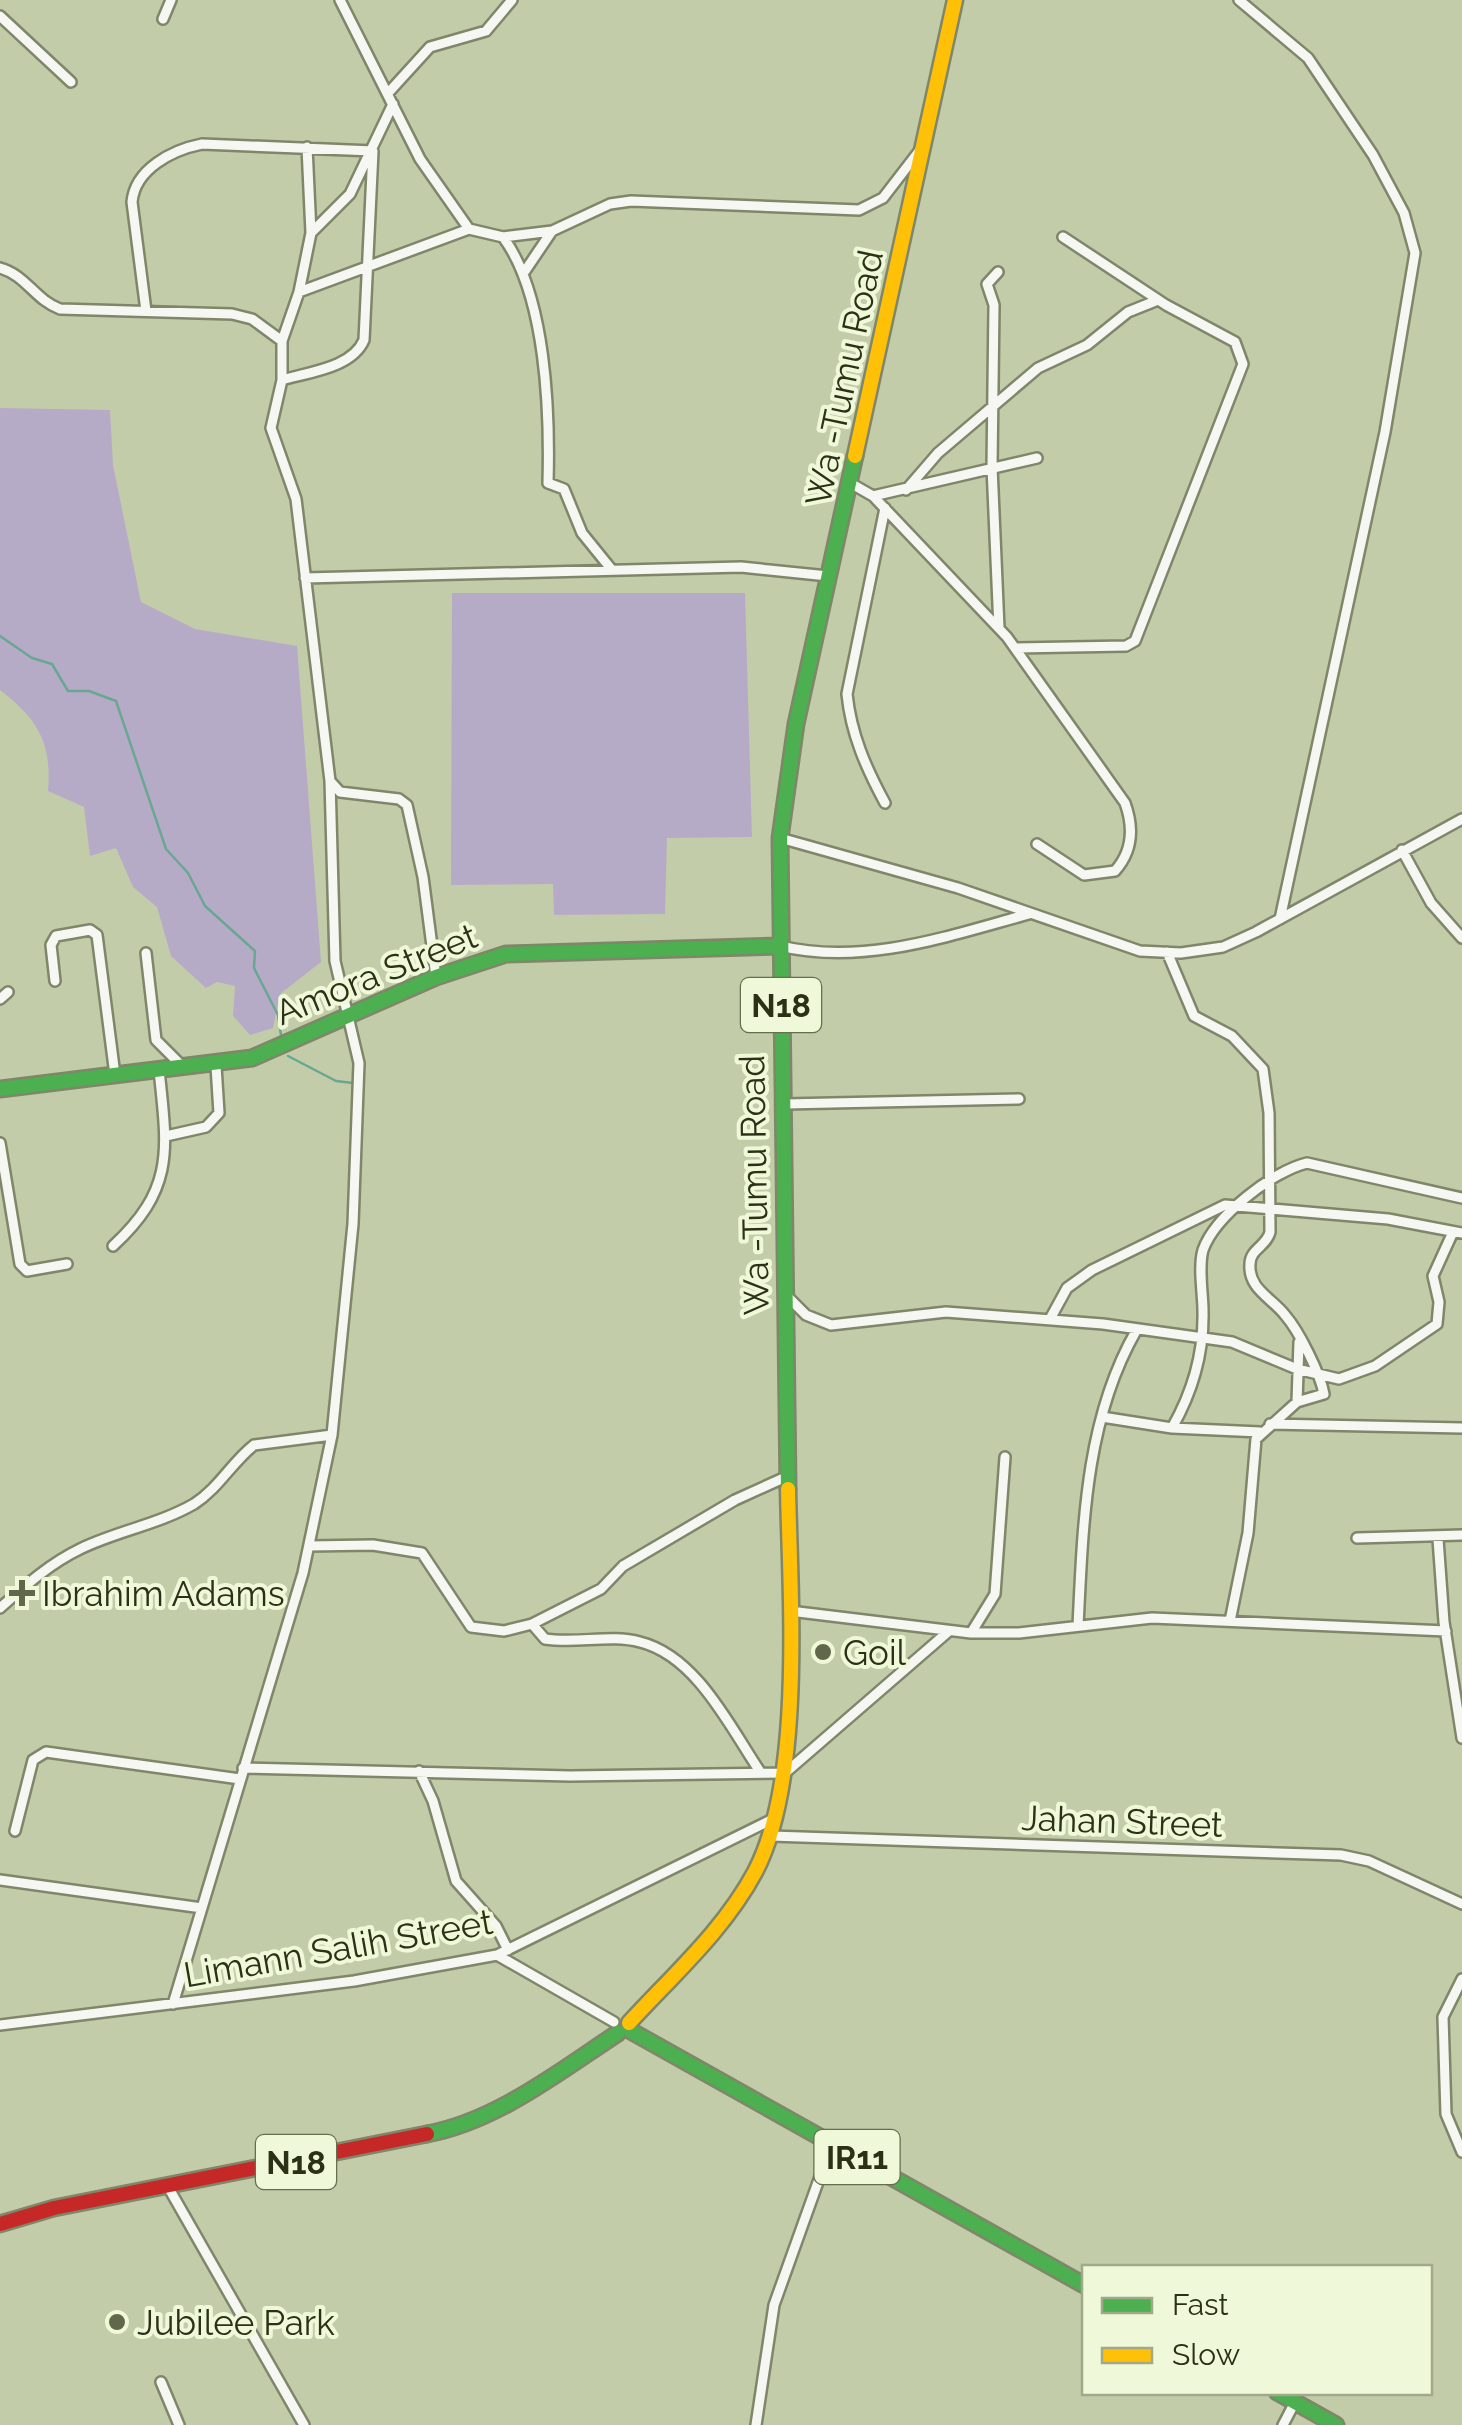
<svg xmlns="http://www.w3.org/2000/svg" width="1462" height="2425" viewBox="0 0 1462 2425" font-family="Raleway,sans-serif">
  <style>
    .green { fill: #b6abc7 }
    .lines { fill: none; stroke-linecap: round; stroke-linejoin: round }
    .stream { stroke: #69a792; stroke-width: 2.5 }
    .street-casing { stroke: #7f866a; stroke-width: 14 }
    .fast-casing { stroke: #7f866a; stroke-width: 19 }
    .slow-casing { stroke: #7f866a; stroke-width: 19 }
    .jam-casing { stroke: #7f866a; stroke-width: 19 }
    .street { stroke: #f6f7f2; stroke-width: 9 }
    .fast { stroke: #4caf50; stroke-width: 14 }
    .slow { stroke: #ffc107; stroke-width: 14 }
    .jam { stroke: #c62828; stroke-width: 14 }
    .poi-dot { fill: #60674a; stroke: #eff8d8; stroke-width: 4 }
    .labels { text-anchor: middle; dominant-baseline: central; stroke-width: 8; stroke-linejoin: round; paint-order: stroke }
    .shield { fill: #eff8d8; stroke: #666d51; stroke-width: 2.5 }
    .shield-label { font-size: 32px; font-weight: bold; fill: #2b3117 }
    .street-label { font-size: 35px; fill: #2b3117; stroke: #eff8d8 }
    .poi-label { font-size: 35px; fill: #2b3117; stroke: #eff8d8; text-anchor: start }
  </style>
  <rect width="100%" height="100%" fill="#c3cca9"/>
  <!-- green -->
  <path class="green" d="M 0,408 L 110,410 L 113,465 L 141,602 L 195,629 L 297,646 L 321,962 L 280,994 L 273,1028 L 250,1035 L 233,1016 L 235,986 L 217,982 L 206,988 L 171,956 L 157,907 L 133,887 L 116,848 L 90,856 L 84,807 L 48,791 C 52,743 38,719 0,690 Z
    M 452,593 L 745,593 L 752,837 L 667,838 L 665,914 L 554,915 L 553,884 L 451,885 Z"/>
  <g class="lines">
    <!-- stream -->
    <path class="stream" d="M 0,636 L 32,658 L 52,664 L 68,691 L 89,691 L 116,701 L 166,849 L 188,873 L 205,906 L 255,951 L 254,968 L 278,1015 L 281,1035
      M 288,1056 L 336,1081 L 353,1083"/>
    <defs>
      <path id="street" d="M 340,0 L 420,159 L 469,229 L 503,237 L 552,231 L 610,204 L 631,201 L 859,210 L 883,198 L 920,150
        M 1239,0 L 1308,58 L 1373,155 L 1404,213 L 1415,253 L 1385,432 L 1280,919
        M 0,16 L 71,82
        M 163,19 L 171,0
        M 389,92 L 430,47 L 486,31 L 512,0
        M 307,147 L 311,233 L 299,292 L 282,341 L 282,380 L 271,428 L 296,499 L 330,781 L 340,792 L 399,799 L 407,805 L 423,877 L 436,977
        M 311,233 L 350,194 L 393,104
        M 503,237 C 546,295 550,411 548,483 L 564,489 L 582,533 L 612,570
        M 0,268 C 26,275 35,300 60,309 L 232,314 L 252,319 L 282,341
        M 525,271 L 552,231
        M 998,272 L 987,284 L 994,305 L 992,467 L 999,628
        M 299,292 L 469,229
        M 146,311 L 132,202 C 135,169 172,150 202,144 L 373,151
        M 282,380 C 309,372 352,368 364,340 L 373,151
        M 852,484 L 873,496 L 1007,637 L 1125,803 C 1134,828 1133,851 1115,871 L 1084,875 L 1037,844
        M 906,490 L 938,453 L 1038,368 L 1087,345 L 1128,312 L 1158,300
        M 873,496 L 1037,458
        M 885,508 L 847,694 C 851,734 866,768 885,803
        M 305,578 L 741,567 L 828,576
        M 1015,648 L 1126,646 L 1135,641 L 1243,364 L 1235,342 L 1166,305 L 1063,237
        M 780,838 L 958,888 L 1140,951 L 1181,953 L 1223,947 L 1256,932 L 1462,819
        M 1402,850 L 1431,903 L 1462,938
        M 780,946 C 864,966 948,936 1029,914
        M 1167,952 L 1194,1016 L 1232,1036 L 1263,1069 L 1269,1113 L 1270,1232 C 1267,1246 1250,1249 1250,1264 C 1248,1289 1272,1298 1285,1315 C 1299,1331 1320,1373 1324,1394 L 1297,1402 L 1256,1439 L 1248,1533 L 1230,1621
        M 146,953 L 156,1040 L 183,1067
        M 55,981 L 51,945 L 56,936 L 90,930 L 97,935 L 115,1075
        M 0,999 L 8,992
        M 785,1104 L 1019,1099
        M 166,1136 L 206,1127 L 219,1113 L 216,1066
        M 0,1143 L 20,1264 L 27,1271 L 67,1264
        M 113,1246 C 176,1188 167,1148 159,1070
        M 789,1298 L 806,1315 L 831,1325 L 946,1312 L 1103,1324 L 1232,1342 L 1297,1369 L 1339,1379 L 1375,1366 L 1437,1324 L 1439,1302 L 1433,1276 L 1453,1232
        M 1050,1319 L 1067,1288 L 1092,1270 L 1225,1205 L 1388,1219 L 1462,1233
        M 1297,1402 L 1299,1342
        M 1102,1417 L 1172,1428 L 1260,1432
        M 1270,1424 L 1462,1428
        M 1172,1428 C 1192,1393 1204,1353 1203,1311 C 1203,1293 1198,1267 1203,1250 C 1215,1216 1273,1171 1307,1163 L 1462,1198
        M 1357,1538 L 1462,1535
        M 1438,1539 L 1444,1622 L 1462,1738
        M 309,1546 L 373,1545 L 422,1553 L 471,1627 L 504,1631 L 532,1624 L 601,1589 L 623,1566 L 735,1500 L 788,1476
        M 0,1608 C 25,1586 49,1564 80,1549 C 117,1531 157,1525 194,1504 C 219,1488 232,1462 254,1445 L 332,1435
        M 790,1611 L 971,1633 L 1019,1633 L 1152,1618 L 1446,1631
        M 532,1624 L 545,1639 C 576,1644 611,1634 640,1642 C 697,1656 731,1729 761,1773
        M 1078,1626 C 1083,1526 1085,1420 1136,1331
        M 971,1633 L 995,1594 L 1005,1457
        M 243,1768 L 570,1776 L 785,1773 L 949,1631
        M 419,1771 L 433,1801 L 456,1881 L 496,1926 L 508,1950
        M 15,1831 L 33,1760 L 46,1752 L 240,1779
        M 771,1836 L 1341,1855 L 1369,1861 L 1462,1904
        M 0,1880 L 202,1908
        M 497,1955 L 614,2022
        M 1462,1979 L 1443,2017 L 1446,2114 L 1462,2152
        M 173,2004 L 303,1573 L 332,1435 L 353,1224 L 359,1063 L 335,961 L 330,781
        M 0,2025 L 354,1981 L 497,1955 L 775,1818
        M 167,2185 L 304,2425
        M 161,2382 L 179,2425
        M 756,2425 L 774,2305 L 832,2143
        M 1283,2425 L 1295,2402"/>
      <path id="fast" d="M 0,1089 L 252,1058 L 436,977 L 506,954 L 779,946
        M 788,1489 L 780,838 L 796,724 L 855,456
        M 629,2030 L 1084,2285
        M 427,2134 C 497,2121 560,2071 618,2033
        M 1277,2392 L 1336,2425"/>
      <path id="slow" d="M 855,456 L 955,0
        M 629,2023 C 673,1975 724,1930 755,1872 C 804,1779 790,1596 788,1489"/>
      <path id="jam" d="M 0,2224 L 54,2208 L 427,2134"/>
    </defs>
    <!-- street casing -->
    <use href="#street" class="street-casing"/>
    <!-- fast casing -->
    <use href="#fast" class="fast-casing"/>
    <!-- slow casing -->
    <use href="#slow" class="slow-casing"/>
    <!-- jam casing -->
    <use href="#jam" class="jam-casing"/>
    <!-- street -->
    <use href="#street" class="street"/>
    <!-- fast -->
    <use href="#fast" class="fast"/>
    <!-- slow -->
    <use href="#slow" class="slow"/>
    <!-- jam -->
    <use href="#jam" class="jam"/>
  </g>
  <!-- markers -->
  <g class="poi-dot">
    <path d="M17 1578h10v10h10v10h-10v10h-10v-10h-10v-10h10z"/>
    <circle cx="823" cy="1652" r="10"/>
    <circle cx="117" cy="2322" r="10"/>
  </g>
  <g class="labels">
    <!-- shield labels -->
    <g class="shield">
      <rect x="741" y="978" width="80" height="54" rx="8"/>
      <rect x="814.5" y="2130" width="85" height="54" rx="8"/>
      <rect x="256" y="2135" width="80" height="54" rx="8"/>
    </g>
    <g class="shield-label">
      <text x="781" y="1005">N18</text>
      <text x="857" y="2157">IR11</text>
      <text x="296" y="2162">N18</text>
    </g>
    <!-- street labels -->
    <g class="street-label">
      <text transform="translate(844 378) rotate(-78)">Wa -Tumu Road</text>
      <text transform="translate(376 974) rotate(-22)">Amora Street</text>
      <text transform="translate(754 1185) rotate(-91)">Wa -Tumu Road</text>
      <text transform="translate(1122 1821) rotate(2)">Jahan Street</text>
      <text transform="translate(338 1948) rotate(-10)">Limann Salih Street</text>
    </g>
    <!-- poi labels -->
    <g class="poi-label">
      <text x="42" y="1593">Ibrahim Adams</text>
      <text x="843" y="1652">Goil</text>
      <text x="137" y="2322">Jubilee Park</text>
    </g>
  </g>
  <!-- legend -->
  <rect x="1082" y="2265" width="350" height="130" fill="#eff8d8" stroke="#a1a88b" stroke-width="2.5"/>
  <rect x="1102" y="2298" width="50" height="15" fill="#4caf50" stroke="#a1a88b" stroke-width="2.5"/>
  <text x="1172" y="2315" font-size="30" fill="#2b3117">Fast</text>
  <rect x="1102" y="2348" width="50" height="15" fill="#ffc107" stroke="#a1a88b" stroke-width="2.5"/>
  <text x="1172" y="2365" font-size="30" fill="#2b3117">Slow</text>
</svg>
